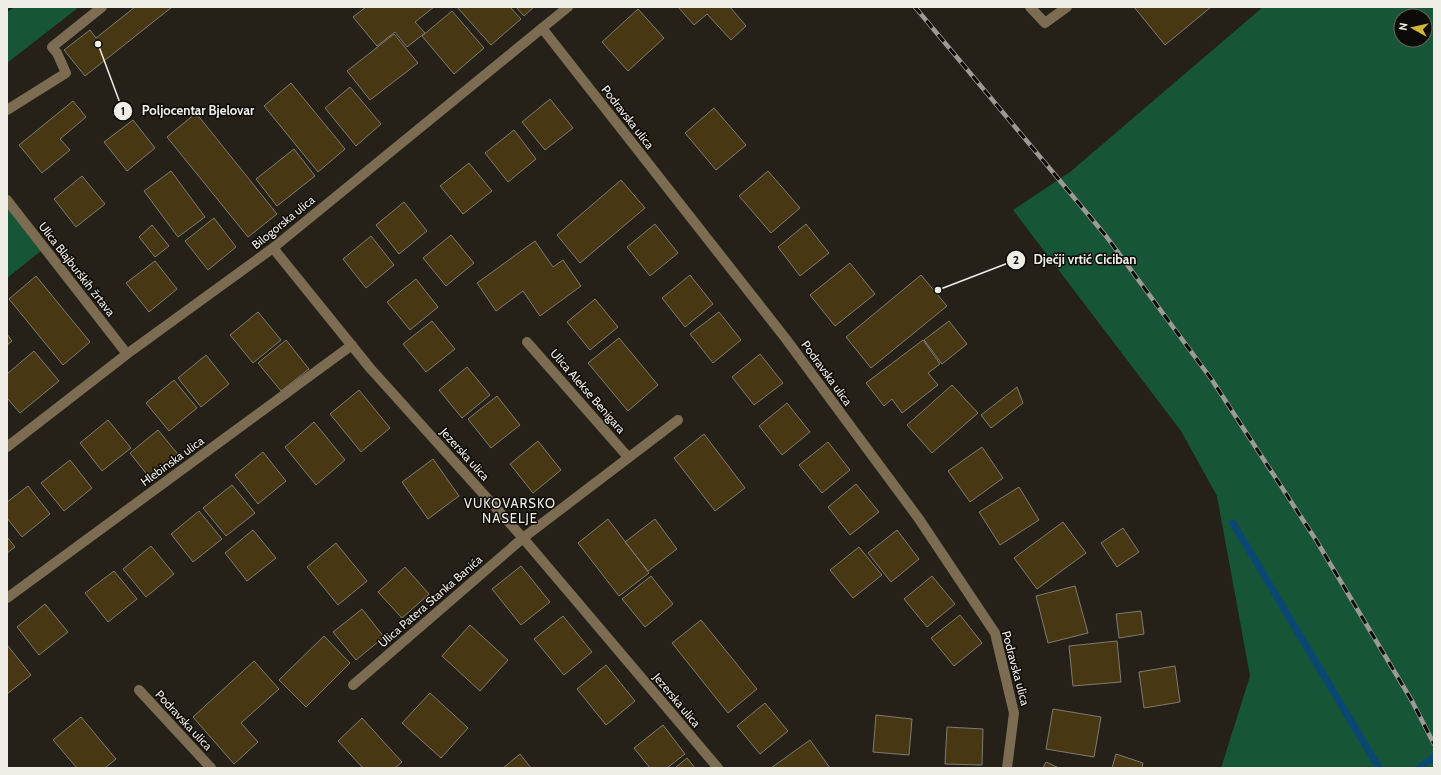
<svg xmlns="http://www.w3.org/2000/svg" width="1441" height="775" viewBox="0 0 1441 775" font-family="Cabin,sans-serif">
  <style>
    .green { fill: #175537; fill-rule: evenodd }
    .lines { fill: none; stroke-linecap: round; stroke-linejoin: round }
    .stream { stroke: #0a4774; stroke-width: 7 }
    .building { fill: #473813; stroke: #807b70 }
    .minor { stroke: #7c6c52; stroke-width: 10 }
    .rail-casing { stroke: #9d9a93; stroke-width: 4.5 }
    .rail { stroke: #0d0b07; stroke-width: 3; stroke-dasharray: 9; stroke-linecap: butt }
    .labels { text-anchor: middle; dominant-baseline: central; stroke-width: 3; stroke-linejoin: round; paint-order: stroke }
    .street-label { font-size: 12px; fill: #f0ede7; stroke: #0d0b07 }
    .neighbourhood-label { font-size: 13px; letter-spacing: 1px; fill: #f0ede7; stroke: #0d0b07 }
    .leader { fill: none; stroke: #f0ede7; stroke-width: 1.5 }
    .callout-dot { fill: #f0ede7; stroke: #0d0b07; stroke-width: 1.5 }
    .mark-label { font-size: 12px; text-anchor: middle; font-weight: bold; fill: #111 }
    .callout-label { font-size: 13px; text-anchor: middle; font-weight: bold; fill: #f0ede7; stroke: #0d0b07; stroke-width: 3; stroke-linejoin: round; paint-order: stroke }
  </style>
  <rect width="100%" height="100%" fill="#252118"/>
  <!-- green -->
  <path class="green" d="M 15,7 L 79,7 L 7,63 L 7,12 Z
    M 1263,7 L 1434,7 L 1434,768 L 1221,768 L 1250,676 L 1217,496 L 1181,431 L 1013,210 L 1070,172 ZM 1401,16 L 1425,16 L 1425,40 L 1401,40 Z
    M 7,199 L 45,248 L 7,278 Z"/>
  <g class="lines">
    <!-- stream -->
    <path class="stream" d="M 1233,523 L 1379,768
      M 1419,768 L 1434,757"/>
  </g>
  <!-- building -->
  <path class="building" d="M 135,7 L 172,7 L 85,76 L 64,50 L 90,30 L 96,38 Z
    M 366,7 L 434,7 L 415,22 L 425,33 L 407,47 L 395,32 L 377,46 L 353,17 Z
    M 457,7 L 510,7 L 521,19 L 491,45 Z
    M 516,7 L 534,7 L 524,16 Z
    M 678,7 L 730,7 L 746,26 L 731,40 L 707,14 L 694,25 Z
    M 1134,7 L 1211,7 L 1165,45 Z
    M 638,9 L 664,38 L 628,71 L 602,42 Z
    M 452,11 L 484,48 L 454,74 L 422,36 Z
    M 394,34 L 418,63 L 370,100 L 347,71 Z
    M 291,83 L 345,149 L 318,172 L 264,106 Z
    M 350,87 L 381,124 L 356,146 L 325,108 Z
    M 550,99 L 573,128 L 545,150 L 522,122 Z
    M 73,101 L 86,117 L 60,139 L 70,150 L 42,173 L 19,145 Z
    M 714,108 L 746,145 L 716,170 L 685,133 Z
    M 196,113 L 277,214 L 248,237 L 167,137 Z
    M 133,120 L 155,148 L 127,171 L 104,142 Z
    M 514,130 L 536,159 L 508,182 L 485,153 Z
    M 294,149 L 315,176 L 277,206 L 256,179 Z
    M 469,163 L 492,191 L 463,214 L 440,186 Z
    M 171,171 L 205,217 L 178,237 L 144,191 Z
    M 768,171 L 800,208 L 771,233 L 739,196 Z
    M 82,176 L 105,204 L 76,227 L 54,199 Z
    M 621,180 L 645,208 L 580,263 L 557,235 Z
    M 404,202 L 427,231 L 399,254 L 376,225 Z
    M 214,218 L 236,247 L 208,270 L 185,241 Z
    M 655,224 L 678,253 L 650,276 L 627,247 Z
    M 806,224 L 829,253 L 800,276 L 778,247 Z
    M 152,225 L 169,246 L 155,257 L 139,237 Z
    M 451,235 L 474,263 L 446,286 L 423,258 Z
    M 371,236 L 394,265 L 366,288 L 343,259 Z
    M 535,241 L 553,267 L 563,260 L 581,286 L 540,316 L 523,291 L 496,311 L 477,283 Z
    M 155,261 L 177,289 L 149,312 L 126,283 Z
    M 850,263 L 875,294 L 835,326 L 810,295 Z
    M 690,275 L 713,304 L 685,327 L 662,298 Z
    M 921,275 L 947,306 L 871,368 L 846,337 Z
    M 36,276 L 90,342 L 63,365 L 9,299 Z
    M 416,279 L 438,307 L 410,330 L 387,302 Z
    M 595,299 L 618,327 L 590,350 L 567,322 Z
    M 258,312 L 281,340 L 253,363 L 230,335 Z
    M 719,312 L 741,340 L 713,363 L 690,334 Z
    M 432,321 L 455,349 L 426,372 L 403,344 Z
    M 949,321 L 967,344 L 942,364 L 924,340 Z
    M 7,334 L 12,341 L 7,345 Z
    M 619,338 L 658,385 L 628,411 L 588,363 Z
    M 286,340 L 309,369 L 281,391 L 258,363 Z
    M 923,340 L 940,364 L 928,373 L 938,385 L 902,413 L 892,399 L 884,406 L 866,383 Z
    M 34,351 L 59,381 L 20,413 L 7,398 L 7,374 Z
    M 760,354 L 783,383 L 754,405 L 732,377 Z
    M 206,355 L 229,384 L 201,407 L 178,378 Z
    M 467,367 L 490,395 L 462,418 L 439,390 Z
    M 174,380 L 197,408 L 169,431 L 146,403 Z
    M 952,385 L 978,413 L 932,453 L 907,425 Z
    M 1017,387 L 1023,403 L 991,428 L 981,415 Z
    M 359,390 L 390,428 L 361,452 L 330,414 Z
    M 497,396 L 520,425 L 491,448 L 468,419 Z
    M 787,403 L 810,432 L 782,455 L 759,426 Z
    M 108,420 L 131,448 L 102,471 L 80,443 Z
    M 314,422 L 345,460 L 316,485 L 285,447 Z
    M 158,430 L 181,458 L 152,481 L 130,453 Z
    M 704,434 L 745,488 L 715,511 L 674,458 Z
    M 538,441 L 561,470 L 533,493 L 510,464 Z
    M 828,442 L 850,470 L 822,493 L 799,465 Z
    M 982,447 L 1003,478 L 970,502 L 948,471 Z
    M 263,452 L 286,481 L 258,504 L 235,475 Z
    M 433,459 L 459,496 L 428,519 L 402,482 Z
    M 70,460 L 92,488 L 64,511 L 41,483 Z
    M 856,484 L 879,512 L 850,535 L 828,507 Z
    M 232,485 L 255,513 L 226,536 L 203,508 Z
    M 28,486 L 50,514 L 22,537 L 7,518 L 7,502 Z
    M 1019,487 L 1039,520 L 1000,545 L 979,512 Z
    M 199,511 L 222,539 L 193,562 L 171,534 Z
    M 608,519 L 649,573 L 619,596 L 578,543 Z
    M 655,519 L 677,549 L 648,571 L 625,542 Z
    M 1063,522 L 1086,553 L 1037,589 L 1014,558 Z
    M 1123,528 L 1139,552 L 1117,567 L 1101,543 Z
    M 253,530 L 276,558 L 247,581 L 225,553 Z
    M 897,530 L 919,559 L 891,582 L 868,553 Z
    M 7,537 L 15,547 L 7,553 Z
    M 336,543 L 367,581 L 338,605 L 307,567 Z
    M 151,546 L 174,574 L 146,597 L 123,569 Z
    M 859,547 L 882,575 L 853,598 L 830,570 Z
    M 521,566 L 550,602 L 521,625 L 492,589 Z
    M 405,567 L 429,594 L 402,618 L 378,592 Z
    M 114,571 L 137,599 L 108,622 L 85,593 Z
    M 651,576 L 673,604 L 645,627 L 622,599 Z
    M 932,576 L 955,604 L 927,627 L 904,599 Z
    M 1075,586 L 1088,633 L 1048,643 L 1036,596 Z
    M 45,604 L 68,632 L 39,655 L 17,627 Z
    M 362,609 L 384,637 L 356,660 L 333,632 Z
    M 1141,611 L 1144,634 L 1119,638 L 1116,614 Z
    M 960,615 L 982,643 L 954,666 L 931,638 Z
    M 563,616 L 592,652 L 564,675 L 534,639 Z
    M 701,620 L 757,689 L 728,713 L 672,643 Z
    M 470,625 L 508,660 L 480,691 L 442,656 Z
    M 324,636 L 350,663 L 306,707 L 279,680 Z
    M 1117,641 L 1121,682 L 1073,686 L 1069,646 Z
    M 8,646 L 31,675 L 7,694 L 7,647 Z
    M 254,661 L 279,689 L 241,723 L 258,742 L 234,764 L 193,717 Z
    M 606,665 L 635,701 L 606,725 L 577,689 Z
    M 1175,666 L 1180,702 L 1144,708 L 1139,672 Z
    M 430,693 L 468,728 L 441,758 L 402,723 Z
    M 765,703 L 788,731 L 760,754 L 737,726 Z
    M 1053,709 L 1101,717 L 1094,757 L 1046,749 Z
    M 876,715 L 912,719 L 909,755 L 873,752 Z
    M 81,717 L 116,759 L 105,768 L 77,768 L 53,740 Z
    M 362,718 L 402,762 L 395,768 L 363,768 L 338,741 Z
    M 663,725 L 685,754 L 667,768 L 650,768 L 634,748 Z
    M 947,727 L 983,729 L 982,765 L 945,764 Z
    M 810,740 L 830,768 L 771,768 Z
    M 520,754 L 531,768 L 503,768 Z
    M 1116,754 L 1143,763 L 1142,768 L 1112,768 Z
    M 687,758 L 695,768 L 675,768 Z
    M 1046,762 L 1059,768 L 1043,768 Z"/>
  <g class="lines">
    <!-- minor -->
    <path class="minor" d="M 1030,7 L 1045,23 L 1067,7
      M 542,28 L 786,339 L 919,519 L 995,633 L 1014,713 L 1007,768
      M 7,110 L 66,73 L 57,53 L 52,47 L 102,7
      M 7,200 L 127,354
      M 273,248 L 370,368 L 523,538 L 718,768
      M 527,342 L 628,457
      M 7,447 L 127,354 L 273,248 L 568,7
      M 7,598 L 352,345
      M 353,685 L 523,538 L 678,420
      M 139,690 L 211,768"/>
    <defs>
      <path id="rail" d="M 915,7 L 1106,236 L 1212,380 L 1316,540 L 1412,701 L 1434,744"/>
    </defs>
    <!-- rail casing -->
    <use href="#rail" class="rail-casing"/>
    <!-- rail -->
    <use href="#rail" class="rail"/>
  </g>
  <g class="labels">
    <!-- street labels -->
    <g class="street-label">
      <text transform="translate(628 117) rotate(52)">Podravska ulica</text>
      <text transform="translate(283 222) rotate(-39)">Bilogorska ulica</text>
      <text transform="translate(77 269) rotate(52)">Ulica Blajburških žrtava</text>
      <text transform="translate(827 373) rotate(54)">Podravska ulica</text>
      <text transform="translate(588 391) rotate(49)">Ulica Alekse Benigara</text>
      <text transform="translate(465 454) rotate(48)">Jezerska ulica</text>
      <text transform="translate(172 461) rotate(-36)">Hlebinska ulica</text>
      <text transform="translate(430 601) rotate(-41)">Ulica Patera Stanka Banića</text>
      <text transform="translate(1016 668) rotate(75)">Podravska ulica</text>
      <text transform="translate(677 700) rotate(50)">Jezerska ulica</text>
      <text transform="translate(184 720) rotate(47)">Podravska ulica</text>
    </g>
    <!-- neighbourhood labels -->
    <g class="neighbourhood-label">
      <text x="510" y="503">VUKOVARSKO<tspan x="510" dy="15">NASELJE</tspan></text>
    </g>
  </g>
  <!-- callouts -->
  <path class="leader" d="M98 44L123 111M938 290L1016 260"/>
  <g class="callout-dot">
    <circle cx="98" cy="44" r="4"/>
    <circle cx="938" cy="290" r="4"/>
    <circle cx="123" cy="111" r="10"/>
    <circle cx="1016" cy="260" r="10"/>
  </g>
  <g class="mark-label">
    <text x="123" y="115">1</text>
    <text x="1016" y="264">2</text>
  </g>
  <g class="callout-label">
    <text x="198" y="115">Poljocentar Bjelovar</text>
    <text x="1085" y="264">Dječji vrtić Ciciban</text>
  </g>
  <!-- border -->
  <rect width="1441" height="775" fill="none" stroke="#f0ede7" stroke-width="16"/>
  <!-- north arrow -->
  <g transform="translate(1413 28) rotate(278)"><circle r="19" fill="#0d0b07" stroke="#686561"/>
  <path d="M0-3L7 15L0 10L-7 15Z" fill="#d0b836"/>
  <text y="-6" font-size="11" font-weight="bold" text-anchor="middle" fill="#f0ede7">N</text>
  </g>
</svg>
